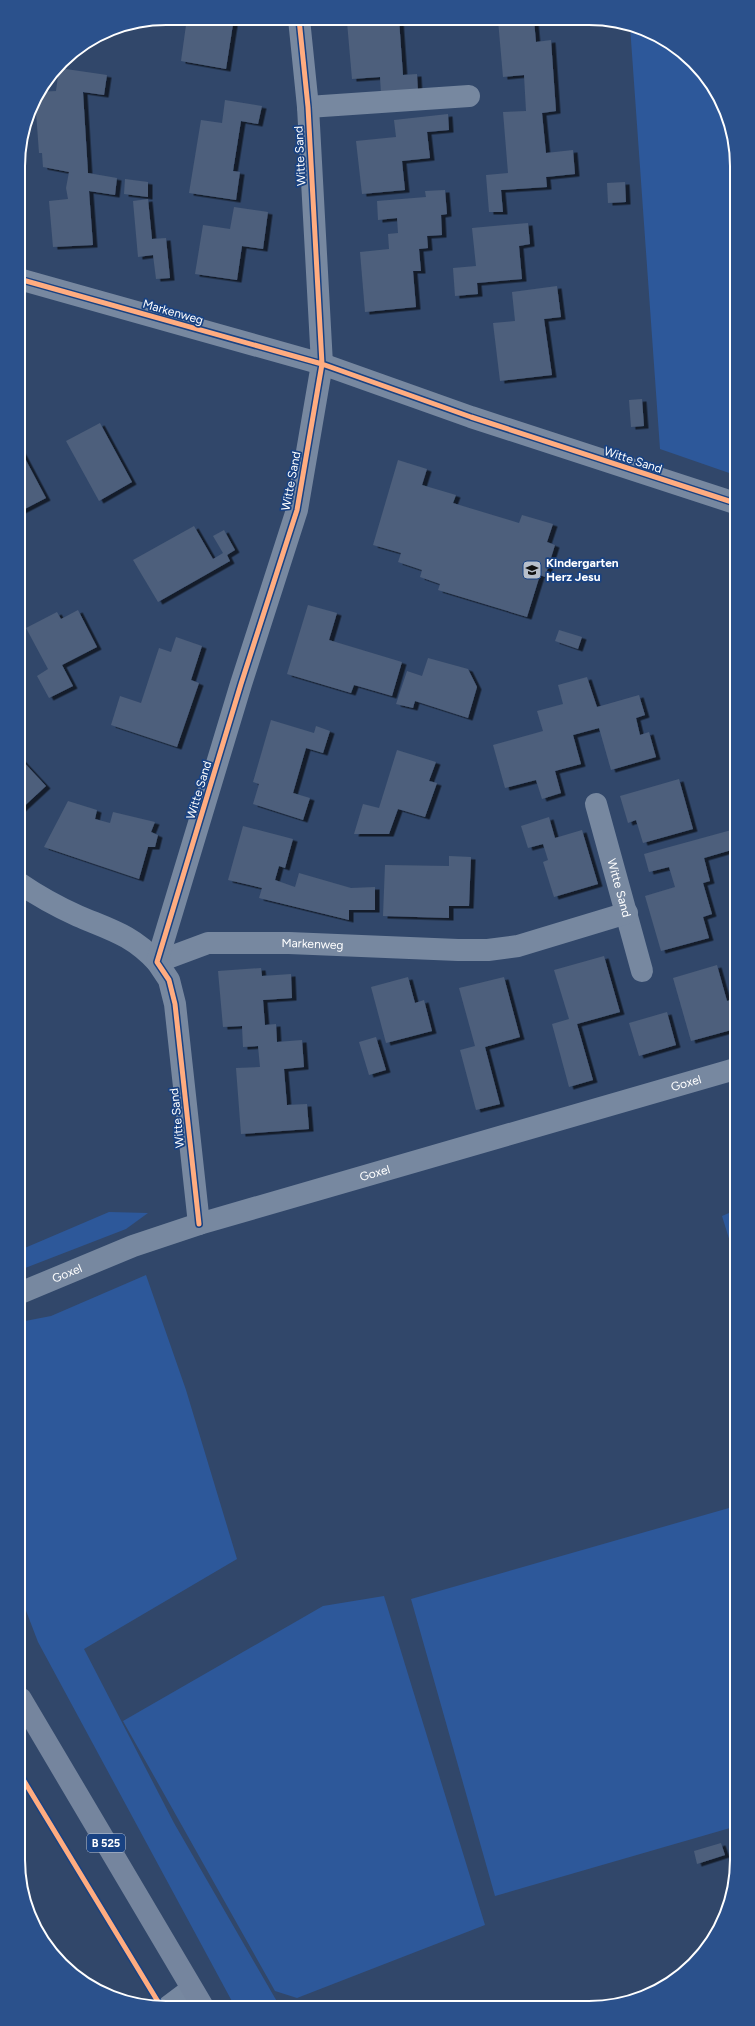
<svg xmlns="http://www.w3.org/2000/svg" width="755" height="2026" font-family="Figtree,sans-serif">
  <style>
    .green { fill: #2d589a }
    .building { fill: #4d5f7b; filter: url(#shadow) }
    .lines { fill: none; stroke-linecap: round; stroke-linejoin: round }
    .service { stroke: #7788a0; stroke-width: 18 }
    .minor { stroke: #7788a0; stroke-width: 22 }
    .primary { stroke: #75859e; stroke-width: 22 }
    .cycleway-casing { stroke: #194282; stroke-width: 8 }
    .cycleway { stroke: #ffac80; stroke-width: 5 }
    .labels { text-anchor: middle; stroke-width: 3.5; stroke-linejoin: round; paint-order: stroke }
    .shield { fill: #194282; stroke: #bac6da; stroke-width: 1 }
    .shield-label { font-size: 11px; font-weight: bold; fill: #fff }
    .street-label { font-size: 12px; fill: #fff; stroke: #194282 }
    .poi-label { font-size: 12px; font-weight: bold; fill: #fff; stroke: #194282; text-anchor: start }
    .rim { fill: none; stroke: #fff; stroke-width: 2 }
  </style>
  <defs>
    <filter id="shadow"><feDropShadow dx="4.5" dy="2.5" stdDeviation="0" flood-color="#0009"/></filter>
  </defs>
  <rect width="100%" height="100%" fill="#31476a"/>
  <path class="green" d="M630,26L663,38L694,62L722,100L734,137L735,475L660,449Z
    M736,1210V1261L722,1216Z
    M109,1212L148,1213L126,1229L20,1270V1250Z
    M146,1275L186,1390L237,1559L84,1649L174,1823L279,2005H234L38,1642L20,1595V1322L51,1316Z
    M736,1506L737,1826L495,1896L411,1599Z
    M384,1596L485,1925L297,1998L275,1991L123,1721L323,1606Z"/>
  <path class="building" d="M187,18H234L226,69L181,61Z
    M379,19H399L403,75L417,74L418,92L381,94L380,77L352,79L347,22Z
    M498,20H534L536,42L551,40L556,111L542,113L546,153L573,150L575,174L546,177L547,187L501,190L503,212H489L486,175L508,173L503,112L526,111L524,75L503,77Z
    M59,68L107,75L104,95L83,92L88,173L117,178L115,195L89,191L93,245L53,247L49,201L68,199L66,188L69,172L43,167L42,153H39L35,98L39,92L56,91Z
    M225,100L262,106L258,124L241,121L233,171L240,172L236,200L189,193L201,120L222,123Z
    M448,114L449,130L427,132L430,158L402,161L405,190L362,194L356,141L396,137L394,120Z
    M125,179L148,182V197L124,194Z
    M625,182L626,202L608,203L607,183Z
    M445,190L447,214L441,215L442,235L427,236L428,248L419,249L421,271H413L416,307L365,312L360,252L389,249L388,234L398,233L397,218L378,220L377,201L426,197L425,191Z
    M148,199L152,239L166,238L170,278L156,279L153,255L138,257L133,201Z
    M234,207L268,212L263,249L242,246L237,280L195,274L203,225L230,229Z
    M528,223L530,244L519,246L522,279L477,283L478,294L455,296L453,268L476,266L472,228Z
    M557,286L561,317L544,319L552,375L500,381L493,323L515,321L512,292Z
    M642,399L644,426L631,427L629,400Z
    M100,423L132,482L99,501L66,441Z
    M19,447L46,498L19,512Z
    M398,460L427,469L422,485L456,495L453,503L519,523L522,515L553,524L547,542L555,545L545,577L540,575L527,617L438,590L440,584L420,577L422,570L398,562L401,553L373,545Z
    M194,526L213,559L223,553L213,536L224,530L235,550L227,555L230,561L158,602L133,560Z
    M308,605L337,613L329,640L402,662L392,696L354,685L351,693L287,674Z
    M78,610L97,647L62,665L73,686L49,698L37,676L48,669L26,628L57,612L61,619Z
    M559,630L582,637L578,649L555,641Z
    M176,637L202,646L191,680L199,683L177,747L111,725L120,696L141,703L159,648L171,652Z
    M428,658L468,669L477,687L468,718L415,701L413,708L396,704L407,671L422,676Z
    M587,677L597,707L639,695L645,715L636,718L640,735L649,732L656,757L611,770L599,728L573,735L581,764L555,771L561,793L542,799L536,780L505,788L493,745L543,731L537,711L563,704L558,685Z
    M271,720L314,733L316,726L330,731L323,753L306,748L293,793L310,798L303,820L253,804L259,784L253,782Z
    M397,750L436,762L429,781L437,783L425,817L398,809L389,834H354L363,804L379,808Z
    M19,757L46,786L19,811Z
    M679,779L693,829L643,843L636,820L628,823L620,796Z
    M68,801L97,810L95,819L110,823L113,812L155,822L151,832L158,835L155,847H148L139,879L44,847Z
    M549,817L555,838L582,830L598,884L554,897L543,862L548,860L543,844L528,848L521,826Z
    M243,826L293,839L285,868L279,866L275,880L295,887L299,873L351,888L375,887V910H349V920L259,898L262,888L228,880Z
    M735,829V849L704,858L710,881L703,883L712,914L703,917L709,938L661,951L645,896L675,887L669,867L649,872L644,854Z
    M449,856L471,857L469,906H449V918L383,916L385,865L449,866Z
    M604,956L620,1012L577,1024L593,1080L569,1087L552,1024L569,1019L554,970Z
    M717,965L727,1001L735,999V1029L691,1041L673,978Z
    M261,968L262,976L291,974L292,998L263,1000L265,1025L276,1024L277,1042L302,1040L304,1067L284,1069L287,1105L307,1104L309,1129L241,1134L236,1068L260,1067L258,1046L243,1047L242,1026L223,1027L218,971Z
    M408,977L415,1003L424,1000L432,1031L386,1043L371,987Z
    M504,977L520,1037L485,1047L500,1104L476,1110L460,1050L475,1046L459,988Z
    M667,1012L676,1045L639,1056L629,1023Z
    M376,1037L386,1070L369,1075L359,1042Z
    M721,1843L725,1855L697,1864L694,1851Z"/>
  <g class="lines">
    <path class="service" d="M167,2005L191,1987"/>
    <g class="minor">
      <path d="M308,107L469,96"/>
      <path d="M19,279L322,364L471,417L735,503"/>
      <path id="s1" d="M596,804L642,971"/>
      <path id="s2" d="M19,883C38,896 58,907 78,916C111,930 132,935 157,962L208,943H289L458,950H488L518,946L627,913"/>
      <path d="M199,1224L175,1004L169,980L157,962L241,684L297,510L322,364L308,107L299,19"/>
      <path id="s3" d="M20,1293L133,1246L199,1224L735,1069"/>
    </g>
    <path class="primary" d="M21,1699L202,2005"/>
    <g class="cycleway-casing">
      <path id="cycleway" d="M19,279L322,364L471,417L735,503
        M199,1224L175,1004L169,980L157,962L241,684L297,510L322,364L308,107L299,19
        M21,1776L160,2005"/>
    </g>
    <use href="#cycleway" class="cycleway"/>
  </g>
  <defs>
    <g id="school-square" transform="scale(1)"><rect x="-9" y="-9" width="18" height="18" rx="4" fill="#b7bfcb" stroke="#194282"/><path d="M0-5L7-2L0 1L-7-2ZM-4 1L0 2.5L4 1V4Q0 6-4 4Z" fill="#111"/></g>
  </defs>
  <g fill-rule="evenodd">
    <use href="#school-square" x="532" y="570"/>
  </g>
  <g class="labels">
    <rect class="shield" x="87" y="1834" width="38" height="18" rx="3"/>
    <g class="shield-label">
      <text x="106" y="1847">B 525</text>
    </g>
    <g class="street-label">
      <text transform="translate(300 156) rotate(-93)" y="4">Witte Sand</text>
      <text transform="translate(173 312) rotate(16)" y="4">Markenweg</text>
      <text transform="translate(633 460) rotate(18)" y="4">Witte Sand</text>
      <text transform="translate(291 481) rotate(-79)" y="4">Witte Sand</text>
      <text transform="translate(199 790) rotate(-73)" y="4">Witte Sand</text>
      <text dy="4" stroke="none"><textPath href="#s1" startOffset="87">Witte Sand</textPath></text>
      <text dy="4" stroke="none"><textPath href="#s2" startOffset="319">Markenweg</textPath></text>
      <text dy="4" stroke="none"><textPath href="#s3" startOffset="699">Goxel</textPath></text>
      <text transform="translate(177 1118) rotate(-96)" y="4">Witte Sand</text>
      <text dy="4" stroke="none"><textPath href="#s3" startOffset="375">Goxel</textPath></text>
      <text dy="4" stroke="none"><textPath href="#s3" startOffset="51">Goxel</textPath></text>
    </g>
    <g class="poi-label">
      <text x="546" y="567">Kindergarten<tspan x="546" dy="14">Herz Jesu</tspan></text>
    </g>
  </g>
  <path d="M0 0H755V2026H0ZM166 25H589A141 141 0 0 1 730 166V1860A141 141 0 0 1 589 2001H166A141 141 0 0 1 25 1860V166A141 141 0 0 1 166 25Z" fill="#2b518c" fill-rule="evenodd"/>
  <path class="rim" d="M166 25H589A141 141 0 0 1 730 166V1860A141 141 0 0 1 589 2001H166A141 141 0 0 1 25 1860V166A141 141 0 0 1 166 25Z"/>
</svg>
